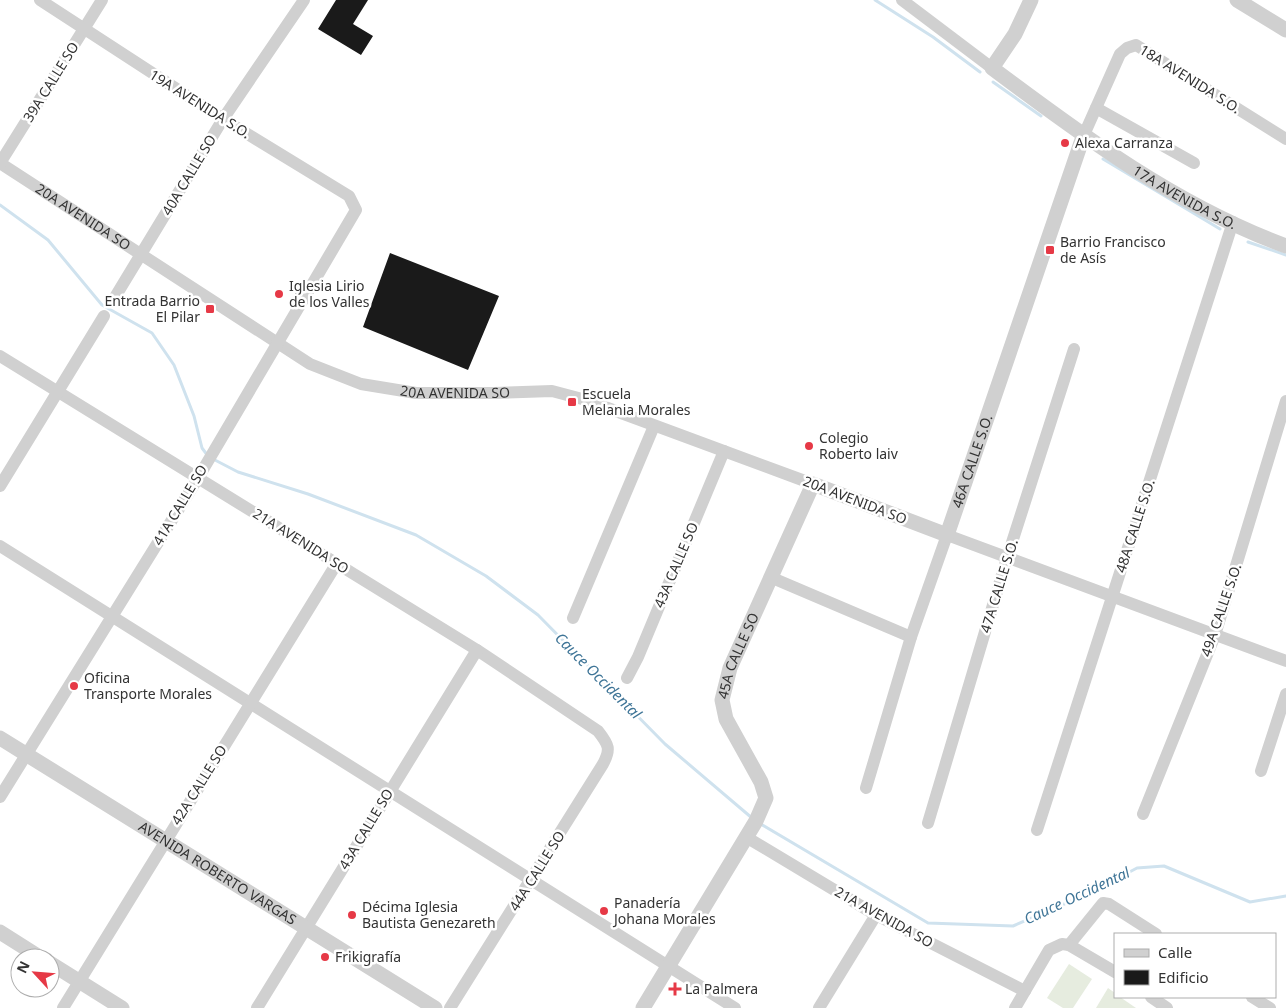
<svg xmlns="http://www.w3.org/2000/svg" width="1286" height="1008" font-family="'Noto Sans',sans-serif">
  <style>
    .green { fill: #e6ecdf }
    .lines { fill: none; stroke-linecap: round; stroke-linejoin: round }
    .stream { stroke: #cfe2ee; stroke-width: 3 }
    .building { fill: #1a1a1a }
    .minor { stroke: #d0d0d0; stroke-width: 12 }
    .tertiary { stroke: #d0d0d0; stroke-width: 15 }
    .poi-dot { fill: #e63946; stroke: #fff; stroke-width: 2 }
    .labels { text-anchor: middle; stroke-width: 5; stroke-linejoin: round; paint-order: stroke }
    .street-label { font-size: 14px; fill: #333; stroke: #fff }
    .poi-label { font-size: 14px; fill: #333; stroke: #fff; text-anchor: start }
    .water-label { font-size: 15px; font-style: italic; fill: #3f7597; stroke: #fff }
  </style>
  <rect width="100%" height="100%" fill="#fff"/>
  <path class="green" d="M1069,964L1092,979L1073,1008H1063L1047,998Z
    M1108,988L1115,993V997H1120L1136,1008H1096Z"/>
  <g class="lines">
    <path class="stream" d="M875,0L933,37L980,72
      M993,82L1041,116
      M1103,159L1220,229
      M0,205L48,240L102,305L152,333L174,365L194,416L202,448L208,456
      M1248,242L1286,255
      M213,459L238,472L308,494L416,535L486,576L538,615L665,744L752,818
      M759,823L928,923L1013,926L1090,893L1137,868L1164,866L1250,902L1286,896"/>
  </g>
  <path class="building" d="M336,0H368L353,24L373,36L361,55L318,29Z
    M390,253L499,296L468,370L363,327Z"/>
  <g class="lines">
    <g class="minor">
      <path d="M902,0L992,68"/>
      <path d="M1096,108L1194,163"/>
      <path d="M1083,137L1120,54L1127,48L1136,45L1286,139"/>
      <path id="s1" d="M0,163L310,364L361,384L416,393H494L552,391L586,400L813,484"/>
      <path d="M0,163L102,0"/>
      <path d="M112,302L223,119L304,0"/>
      <path d="M0,356L477,650L598,731C609,745 611,749 603,764L450,1008"/>
      <path d="M0,486L104,316"/>
      <path d="M0,546L735,1008"/>
      <path d="M770,577L911,637"/>
      <path d="M573,618L654,426"/>
      <path d="M627,678L638,657L724,451"/>
      <path d="M1261,771L1286,694"/>
      <path d="M866,788L911,637L947,535L1286,661"/>
      <path d="M0,797L198,478L356,210L349,196L223,119L40,0"/>
      <path d="M1143,814L1215,635L1286,401"/>
      <path d="M928,823L1007,558L1074,349"/>
      <path d="M1037,830L1233,222"/>
      <path d="M746,837L876,915L1025,991"/>
      <path d="M1069,945L1103,903L1109,904L1156,934"/>
      <path d="M1151,997L1167,1008"/>
      <path d="M1252,997L1270,1008"/>
      <path d="M63,1008L337,563"/>
      <path d="M257,1008L477,650"/>
      <path d="M819,1008L876,915"/>
      <path d="M1015,1008L1049,950L1062,944L1069,945L1115,972"/>
    </g>
    <g class="tertiary">
      <path id="s2" d="M1031,0L1015,34L992,68C1084,137 1177,206 1286,246"/>
      <path d="M1237,0L1286,30"/>
      <path id="s3" d="M0,738L435,1008"/>
      <path d="M0,932L41,958"/>
      <path d="M50,963L122,1008"/>
      <path id="s4" d="M643,1008L756,821L766,798L761,782L726,719L722,700L730,668L813,484L947,535L1083,137"/>
    </g>
  </g>
  <g class="poi-dot">
    <circle cx="1065" cy="143" r="5"/>
    <rect x="1045" y="245" width="10" height="10" rx="2.5"/>
    <circle cx="279" cy="294" r="5"/>
    <rect x="205" y="304" width="10" height="10" rx="2.5"/>
    <rect x="567" y="397" width="10" height="10" rx="2.5"/>
    <circle cx="809" cy="446" r="5"/>
    <circle cx="74" cy="686" r="5"/>
    <circle cx="604" cy="911" r="5"/>
    <circle cx="352" cy="915" r="5"/>
    <circle cx="325" cy="957" r="5"/>
    <path d="M672.5 981.5h5v5h5v5h-5v5h-5v-5h-5v-5h5z"/>
  </g>
  <g class="labels">
    <g class="street-label">
      <text transform="translate(1190 79) rotate(32)" y="5">18A AVENIDA S.O.</text>
      <text transform="translate(51 82) rotate(-58)" y="5">39A CALLE SO</text>
      <text transform="translate(200 104) rotate(32)" y="5">19A AVENIDA S.O.</text>
      <text transform="translate(189 175) rotate(-59)" y="5">40A CALLE SO</text>
      <text dy="5" stroke="none"><textPath href="#s2" startOffset="311">17A AVENIDA S.O.</textPath></text>
      <text dy="5" stroke="none"><textPath href="#s1" startOffset="99">20A AVENIDA SO</textPath></text>
      <text dy="5" stroke="none"><textPath href="#s1" startOffset="519">20A AVENIDA SO</textPath></text>
      <text dy="5" stroke="none"><textPath href="#s4" startOffset="808">46A CALLE S.O.</textPath></text>
      <text transform="translate(855 500) rotate(21)" y="5">20A AVENIDA SO</text>
      <text transform="translate(180 505) rotate(-59)" y="5">41A CALLE SO</text>
      <text transform="translate(1135 526) rotate(-72)" y="5">48A CALLE S.O.</text>
      <text transform="translate(301 541) rotate(32)" y="5">21A AVENIDA SO</text>
      <text transform="translate(676 565) rotate(-67)" y="5">43A CALLE SO</text>
      <text transform="translate(999 586) rotate(-73)" y="5">47A CALLE S.O.</text>
      <text transform="translate(1221 610) rotate(-71)" y="5">49A CALLE S.O.</text>
      <text dy="5" stroke="none"><textPath href="#s4" startOffset="399">45A CALLE SO</textPath></text>
      <text transform="translate(199 785) rotate(-58)" y="5">42A CALLE SO</text>
      <text transform="translate(366 829) rotate(-59)" y="5">43A CALLE SO</text>
      <text transform="translate(537 871) rotate(-58)" y="5">44A CALLE SO</text>
      <text dy="5" stroke="none"><textPath href="#s3" startOffset="256">AVENIDA ROBERTO VARGAS</textPath></text>
      <text transform="translate(884 917) rotate(29)" y="5">21A AVENIDA SO</text>
    </g>
    <g class="poi-label">
      <text x="1075" y="148">Alexa Carranza</text>
      <text x="1060" y="247">Barrio Francisco<tspan x="1060" dy="16">de Asís</tspan></text>
      <text x="289" y="291">Iglesia Lirio<tspan x="289" dy="16">de los Valles</tspan></text>
      <text x="200" y="306" text-anchor="end">Entrada Barrio<tspan x="200" dy="16">El Pilar</tspan></text>
      <text x="582" y="399">Escuela<tspan x="582" dy="16">Melania Morales</tspan></text>
      <text x="819" y="443">Colegio<tspan x="819" dy="16">Roberto laiv</tspan></text>
      <text x="84" y="683">Oficina<tspan x="84" dy="16">Transporte Morales</tspan></text>
      <text x="614" y="908">Panadería<tspan x="614" dy="16">Johana Morales</tspan></text>
      <text x="362" y="912">Décima Iglesia<tspan x="362" dy="16">Bautista Genezareth</tspan></text>
      <text x="335" y="962">Frikigrafía</text>
      <text x="685" y="994">La Palmera</text>
    </g>
    <g class="water-label">
      <text transform="translate(598 676) rotate(45)" y="5">Cauce Occidental</text>
      <text transform="translate(1077 896) rotate(-25)" y="5">Cauce Occidental</text>
    </g>
  </g>
  <rect x="1114" y="933" width="162" height="65" fill="#ffffff" stroke="#adadad"/>
  <rect x="1124" y="949" width="25" height="8" fill="#d0d0d0" stroke="#adadad"/>
  <text x="1158" y="958" font-size="15" fill="#333333">Calle</text>
  <rect x="1124" y="970" width="25" height="15" fill="#1a1a1a" stroke="#adadad"/>
  <text x="1158" y="983" font-size="15" fill="#333333">Edificio</text>
  <g transform="translate(35 973) rotate(296)"><circle r="24" fill="#ffffff" stroke="#adadad"/>
  <path d="M0-4L9 19L0 12L-9 19Z" fill="#e63946"/>
  <text y="-8" font-size="14" font-weight="bold" text-anchor="middle" fill="#333333">N</text>
  </g>
</svg>
